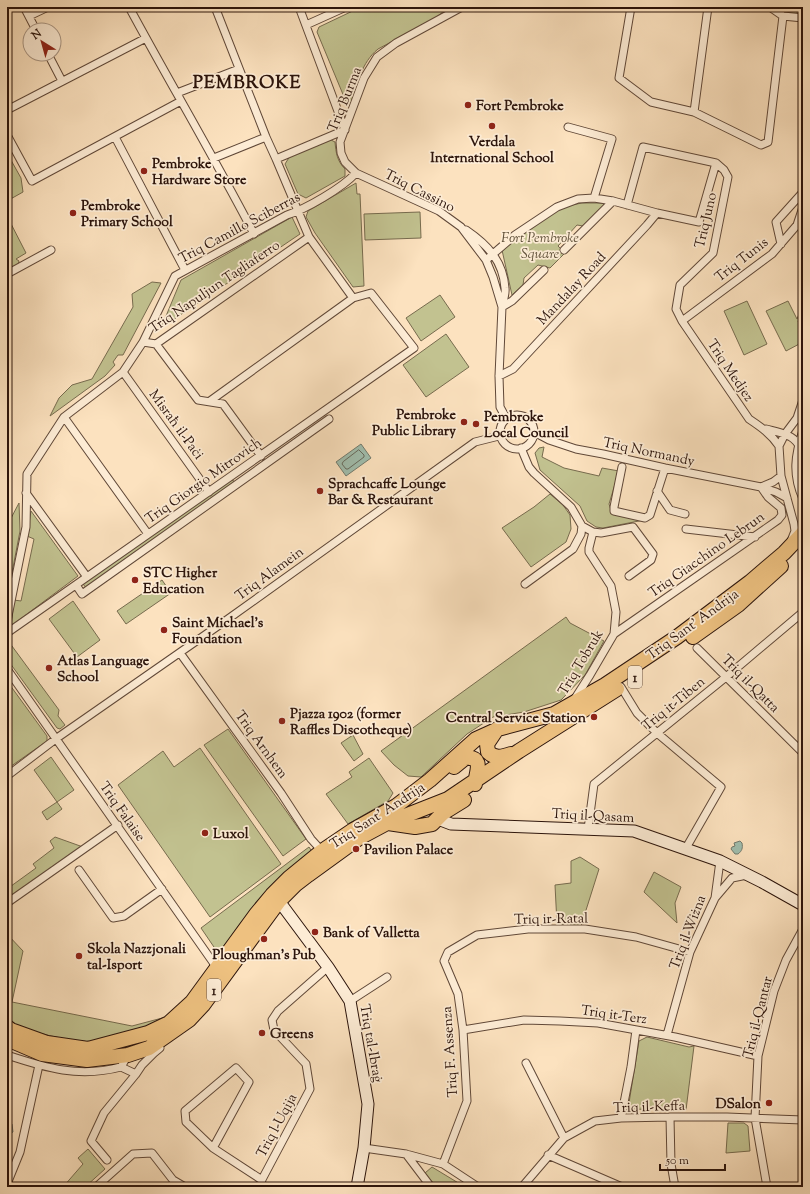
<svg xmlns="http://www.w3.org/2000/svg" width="810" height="1194" font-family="'Sorts Mill Goudy',serif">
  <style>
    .green { fill: #c2c290; stroke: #776b4e }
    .water { fill: #a0beae; stroke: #727a6d }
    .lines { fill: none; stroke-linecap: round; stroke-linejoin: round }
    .shore { stroke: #66695c; stroke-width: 1 }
    .street-casing { stroke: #604838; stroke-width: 9 }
    .secondary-casing { stroke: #2c140b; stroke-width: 13 }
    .highway-casing { stroke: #2c140b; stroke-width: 16 }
    .street { stroke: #fdecd5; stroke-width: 7 }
    .secondary { stroke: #fdecd5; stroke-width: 11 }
    .highway { stroke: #eec180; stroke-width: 14 }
    .poi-dot { fill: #8f2418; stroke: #fdecd5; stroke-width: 1.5 }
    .labels { text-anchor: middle; stroke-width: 3.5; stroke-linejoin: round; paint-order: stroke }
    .shield { fill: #fdecd5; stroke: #6b5548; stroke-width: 1 }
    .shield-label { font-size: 13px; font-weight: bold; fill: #2c140b }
    .street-label { font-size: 14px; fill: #2c140b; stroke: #fdecd5 }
    .poi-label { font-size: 14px; font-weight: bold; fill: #2c140b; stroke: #fdecd5; text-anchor: start }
    .park-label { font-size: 14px; font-style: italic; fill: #60513a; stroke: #fdecd5 }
    .district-label { font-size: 18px; font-weight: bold; letter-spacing: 1px; fill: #2c140b; stroke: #fdecd5 }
  </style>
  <rect width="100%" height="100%" fill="#fce2bf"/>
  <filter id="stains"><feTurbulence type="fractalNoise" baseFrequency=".005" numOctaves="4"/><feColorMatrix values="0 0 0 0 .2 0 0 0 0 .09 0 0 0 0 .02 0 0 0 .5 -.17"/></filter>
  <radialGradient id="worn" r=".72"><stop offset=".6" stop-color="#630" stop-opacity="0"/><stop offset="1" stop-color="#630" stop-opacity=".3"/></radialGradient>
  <path class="green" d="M361,7H449L434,19L378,49C361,63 358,83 352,102L347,104L317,32L319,27Z
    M778,7H799L796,15L785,11Z
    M329,139L335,142C336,153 337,161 345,169V176L306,198L298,194L285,164L290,156Z
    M7,153L21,178L23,192L7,201Z
    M356,183L357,194H360L364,286L353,287L315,233L306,217L308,211Z
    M582,203H603L604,206L583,226L577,225L558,246L565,253L550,268L538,265L524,278L523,285L512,295L502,250L561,207Z
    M420,212L421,238L365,240L364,214Z
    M7,216L26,253L16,259L19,261L18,265L7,271Z
    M292,217L300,234L161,328L181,280Z
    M152,282L161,283L123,355H118L113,362L115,365L105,376L50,416L59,398L72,385L92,379L133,307L132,294Z
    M440,295L455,317L421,341L406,318Z
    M747,301L767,344L744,355L724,311Z
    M788,301L797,319L803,304V323L798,321L803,331V342L786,351L766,311Z
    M446,334L469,367L426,397L403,365Z
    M544,447L542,457L564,468L599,476L602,468L619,471L609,504L611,510L644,520L603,528L596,527L587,521L580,506L540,470L535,453L539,448Z
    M229,479L234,481L233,485L87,589L83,584Z
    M550,494L563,505L570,515L571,529L566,542L531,567L502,528L534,507Z
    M19,503L20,531L7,599V523L9,522Z
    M31,511L78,576L11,626L14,600L21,601L34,539L27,536Z
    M162,580L171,593L126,624L117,611Z
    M73,601L100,640L77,657L49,619Z
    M566,617L570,623L604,641L585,675L561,700L524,712L493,717L467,734L421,777L408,776L394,765L381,751Z
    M9,642L59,710L58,716L65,725L60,729L57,728L7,659Z
    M7,681L47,736V741L7,769Z
    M228,729L306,839L283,856L204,745Z
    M353,735L363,754L354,761L341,743Z
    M200,748L281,864L210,917L118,785L163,751L174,767Z
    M51,757L74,790L57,802L62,809L47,820L42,812L57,802L34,770Z
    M369,758L393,793L388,801L348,824L326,794L352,777L349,772Z
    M55,837L83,847L7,901V889L36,868L33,864L54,848L50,841Z
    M309,847L313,853L261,899L239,925L218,957L215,954L216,950L201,928Z
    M580,857L599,869L581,926L557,924L555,885L571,883V861Z
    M654,872L681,887L675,903L677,923L644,892Z
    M7,934L23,951L12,1002L132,1026L166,1017C151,1025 130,1037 113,1041C89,1046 28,1034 7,1020Z
    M647,1037L689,1047L694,1046L686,1110L628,1109L639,1041Z
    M728,1123H744L748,1126L750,1151L726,1153Z
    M88,1149L105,1169L85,1187H63L83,1164L78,1158Z
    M432,1167L465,1187H436L425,1173Z"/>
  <path class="water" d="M361,444L371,458L346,476L336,462Z
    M740,841L742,843C743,848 742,851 738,854H735L731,849L732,847L735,846L734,843Z
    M7,1122L12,1124L13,1132L8,1135H7Z"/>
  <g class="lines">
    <path class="shore" d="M359,450L364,455V457L348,469H346L342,464L343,462Z"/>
    <g class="street-casing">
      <path id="street" d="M24,7L36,30
        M129,7C170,83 214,157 254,234
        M462,7L396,43L377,57L364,78L340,142L341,153L345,162L356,173L439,211L461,227L486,260L493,277L502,307L499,376L500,407L506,418
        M631,7L619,78L651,102L694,112L761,145L768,142L783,16
        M770,7L783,16L803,18
        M29,16L48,7
        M306,25L346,7
        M48,54L62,81
        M177,93L239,69
        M7,110L146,38
        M694,112L708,7
        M568,127L612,139L594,198
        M7,135L32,181L181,101
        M115,137L185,270
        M214,158L266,137
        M276,159L345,130L299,7
        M627,205L643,147L716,163L724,170L728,177L713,253L680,285L676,309L682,321L749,419C761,427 771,434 779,446
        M466,230C488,245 503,261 505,288C506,294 503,301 502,306
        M781,244L776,222L803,192
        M564,250L613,201
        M486,260L515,235L557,207L578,199L594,198L613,201L657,213L699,222L716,163
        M7,274L51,250
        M502,307L512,301L544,270
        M682,321L772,254L797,225L803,207
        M143,342L156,344L309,237
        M156,344L198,400L223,404L261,456
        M123,372L209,492
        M499,376L513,369L647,225L657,213
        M210,401L353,298
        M500 432a17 17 0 1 1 34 0a17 17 0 1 1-34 0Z
        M64,417L148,534
        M766,429C777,432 792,434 798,444
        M803,430C795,455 792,474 803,499
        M534,432L549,440L576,449L603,454L665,468L761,487L776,492L787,498
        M521,448L529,467L534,473L571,507L582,526L581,534L573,549L525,584
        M622,467L614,507V511L645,518L650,515L665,468
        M761,487L773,482L781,476
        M657,491L670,510L685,514
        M26,493L87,577
        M686,529L755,537
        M593,532L601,533L633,527L653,554L651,560L629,576
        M791,541L795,531L794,524L781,476L779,446L785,434L797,418L803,400
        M76,585L82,594L329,419
        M7,621L26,527L27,474L64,417L123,372L143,342L175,276L287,215C306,209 342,188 356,173
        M7,633L414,348L371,293L353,298L309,237L276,159L266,137L215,7
        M614,634L778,520L782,515L781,508L768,497L761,487
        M697,648L803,753
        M180,653L281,793L311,839L322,851
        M7,669L217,968
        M621,687L637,713L657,733L721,787L686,848
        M574,700L590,675L614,634L616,612L611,586L589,552V548L593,532L582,526
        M7,776L57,738L228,619L475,442L499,436
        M588,829L594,784L726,677L803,612
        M79,870L113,918L124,916L162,889
        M715,898L732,878L747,875
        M7,903L118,825
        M350,1001L387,977
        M463,1030L524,1020L560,1021L598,1023L675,1037L758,1056
        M667,1035L690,952L715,898L720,861
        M7,1055C46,1068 79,1078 121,1067L128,1055
        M526,1063L564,1138
        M121,1067L136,1074
        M670,1117L671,1164L675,1187
        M621,1118L631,1067L636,1030
        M213,1148L249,1082L236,1068L185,1111L186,1122L213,1148L262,1180
        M364,1148L406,1154L443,1164L478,1187
        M406,1154L431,1187
        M548,1155L622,1187
        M107,1160L91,1141L104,1113L136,1074L142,1065L154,1053L160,1048
        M443,1164L467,1101L463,1030L458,994L444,961L448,952L477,935L528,929H585L636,937L690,952
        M7,1184L20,1152L39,1065
        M96,1187L133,1154L152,1153L173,1180L185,1187
        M258,1187L310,1089L306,1064L274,1030L272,1020L278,1011L328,967
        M522,1187L564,1138L595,1121L621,1118L670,1117H727L803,1120
        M767,1187L755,1118L758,1056L774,991L786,960L803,929"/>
    </g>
    <g class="secondary-casing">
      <path id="secondary" d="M438,819L451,824L634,831L720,861L762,882L803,905
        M279,901L328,967L350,1001L368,1104L364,1148L357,1187"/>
    </g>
    <g class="highway-casing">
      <path id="highway" d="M693,637L738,605L781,566
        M497,729L487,744L488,752C495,759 502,757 511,754
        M454,767L465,758C485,756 476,773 475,784
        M388,823L415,827L432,824L443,813L464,800
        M7,1027L11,1030L47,1043L88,1049L148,1033L169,1023L192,1002L257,913L272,895L289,878L322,851L353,830L396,806L430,780L476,739L498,729L554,714L605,685L677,637L750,582L784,553L803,533
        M7,1039L42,1054L87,1060L128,1055L149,1048L189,1020L203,1005L279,901L295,885L308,875L359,838L387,823L448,799L519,751L617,689"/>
    </g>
    <use href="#street" class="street"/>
    <use href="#secondary" class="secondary"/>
    <use href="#highway" class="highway"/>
  </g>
  <g class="poi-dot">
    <circle cx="468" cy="105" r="4"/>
    <circle cx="492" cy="126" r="4"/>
    <circle cx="144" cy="171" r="4"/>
    <circle cx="73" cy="213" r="4"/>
    <circle cx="464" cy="422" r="4"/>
    <circle cx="476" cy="424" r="4"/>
    <circle cx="320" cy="491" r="4"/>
    <circle cx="135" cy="580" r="4"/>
    <circle cx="164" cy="630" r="4"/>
    <circle cx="49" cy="668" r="4"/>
    <circle cx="594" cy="717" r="4"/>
    <circle cx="282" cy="721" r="4"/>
    <circle cx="205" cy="833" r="4"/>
    <circle cx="356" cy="849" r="4"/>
    <circle cx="315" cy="932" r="4"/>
    <circle cx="264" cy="939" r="4"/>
    <circle cx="79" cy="956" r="4"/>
    <circle cx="262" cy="1033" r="4"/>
    <circle cx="769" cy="1103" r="4"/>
  </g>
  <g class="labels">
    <g class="shield">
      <rect x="628" y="666" width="14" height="22" rx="3"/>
      <rect x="207" y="979" width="14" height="22" rx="3"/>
    </g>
    <g class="shield-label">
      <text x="635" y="682">1</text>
      <text x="214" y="995">1</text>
    </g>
    <g class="street-label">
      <text transform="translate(344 99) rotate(-68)" y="5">Triq Burma</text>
      <text transform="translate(420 190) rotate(27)" y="5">Triq Cassino</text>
      <text transform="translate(705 220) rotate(-77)" y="5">Triq Juno</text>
      <text transform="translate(239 227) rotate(-28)" y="5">Triq Camillo Sciberras</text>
      <text transform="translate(741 259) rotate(-38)" y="5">Triq Tunis</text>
      <text transform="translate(214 286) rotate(-34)" y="5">Triq Napuljun Tagliaferro</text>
      <text transform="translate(571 288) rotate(-47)" y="5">Mandalay Road</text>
      <text transform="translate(731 370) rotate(56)" y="5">Triq Medjez</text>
      <text transform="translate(177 424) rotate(54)" y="5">Misraħ il-Paċi</text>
      <text transform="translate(649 451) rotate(12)" y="5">Triq Normandy</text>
      <text transform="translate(203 480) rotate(-35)" y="5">Triq Giorgio Mitrovich</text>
      <text transform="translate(706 554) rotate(-35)" y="5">Triq Giacchino Lebrun</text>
      <text transform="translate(269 573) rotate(-36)" y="5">Triq Alamein</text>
      <text transform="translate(692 624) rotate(-36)" y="5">Triq Sant' Andrija</text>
      <text transform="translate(580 662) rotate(-59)" y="5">Triq Tobruk</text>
      <text transform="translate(751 683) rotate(45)" y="5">Triq il-Qatta</text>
      <text transform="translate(673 703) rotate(-39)" y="5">Triq it-Tiben</text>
      <text transform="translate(262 744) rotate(54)" y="5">Triq Arnhem</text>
      <text transform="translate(123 811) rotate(55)" y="5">Triq Falaise</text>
      <text transform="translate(377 815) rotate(-33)" y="5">Triq Sant' Andrija</text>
      <text transform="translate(593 815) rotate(3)" y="5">Triq il-Qasam</text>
      <text transform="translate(551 918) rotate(-1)" y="5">Triq ir-Ratal</text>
      <text transform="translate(687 932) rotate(-69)" y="5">Triq il-Wiżna</text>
      <text transform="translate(614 1014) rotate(8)" y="5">Triq it-Terz</text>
      <text transform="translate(757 1017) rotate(-76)" y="5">Triq il-Qantar</text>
      <text transform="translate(372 1043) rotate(80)" y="5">Triq tal-Ibraġ</text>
      <text transform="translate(449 1052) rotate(-94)" y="5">Triq F. Assenza</text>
      <text transform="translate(649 1106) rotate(-2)" y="5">Triq il-Keffa</text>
      <text transform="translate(276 1125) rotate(-62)" y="5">Triq l-Uqija</text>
    </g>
    <g class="poi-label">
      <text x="476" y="110">Fort Pembroke</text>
      <text x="492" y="146" text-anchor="middle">Verdala<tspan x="492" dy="16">International School</tspan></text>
      <text x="152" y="168">Pembroke<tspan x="152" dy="16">Hardware Store</tspan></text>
      <text x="81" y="210">Pembroke<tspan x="81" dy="16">Primary School</tspan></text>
      <text x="456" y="419" text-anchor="end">Pembroke<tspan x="456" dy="16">Public Library</tspan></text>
      <text x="484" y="421">Pembroke<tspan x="484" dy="16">Local Council</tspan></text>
      <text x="328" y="488">Sprachcaffe Lounge<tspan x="328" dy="16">Bar &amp; Restaurant</tspan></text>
      <text x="143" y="577">STC Higher<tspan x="143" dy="16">Education</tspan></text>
      <text x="172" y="627">Saint Michael's<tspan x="172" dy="16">Foundation</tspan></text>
      <text x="57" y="665">Atlas Language<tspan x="57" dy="16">School</tspan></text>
      <text x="290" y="718">Pjazza 1902 (former<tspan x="290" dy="16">Raffles Discotheque)</tspan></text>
      <text x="586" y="722" text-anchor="end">Central Service Station</text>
      <text x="213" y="838">Luxol</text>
      <text x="364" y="854">Pavilion Palace</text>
      <text x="323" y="937">Bank of Valletta</text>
      <text x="87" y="953">Skola Nazzjonali<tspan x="87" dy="16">tal-Isport</tspan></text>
      <text x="264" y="959" text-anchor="middle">Ploughman's Pub</text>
      <text x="270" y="1038">Greens</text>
      <text x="761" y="1108" text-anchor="end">DSalon</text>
    </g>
    <g class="park-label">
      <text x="540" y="242">Fort Pembroke<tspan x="540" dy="16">Square</tspan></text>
    </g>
    <g class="district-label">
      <text x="247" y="88">PEMBROKE</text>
    </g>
  </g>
  <rect width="810" height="1194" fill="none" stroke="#fce2bf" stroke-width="24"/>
  <rect x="8" y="8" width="794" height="1178" fill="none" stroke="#2c140b" stroke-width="2"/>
  <rect x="12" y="12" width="786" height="1170" fill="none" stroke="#2c140b"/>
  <g transform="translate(42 42) rotate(323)"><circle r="19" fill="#fdecd5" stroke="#a99684"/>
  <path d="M0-3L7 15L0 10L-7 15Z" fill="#8f2418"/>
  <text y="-6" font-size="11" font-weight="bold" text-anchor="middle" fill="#2c140b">N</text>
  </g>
  <path d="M660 1164v6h65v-6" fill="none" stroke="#2c140b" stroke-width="2"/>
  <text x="666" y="1164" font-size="12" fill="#2c140b" stroke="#fdecd5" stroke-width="3" paint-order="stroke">50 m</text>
  <rect width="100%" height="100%" filter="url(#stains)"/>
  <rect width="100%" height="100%" fill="url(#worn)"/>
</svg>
